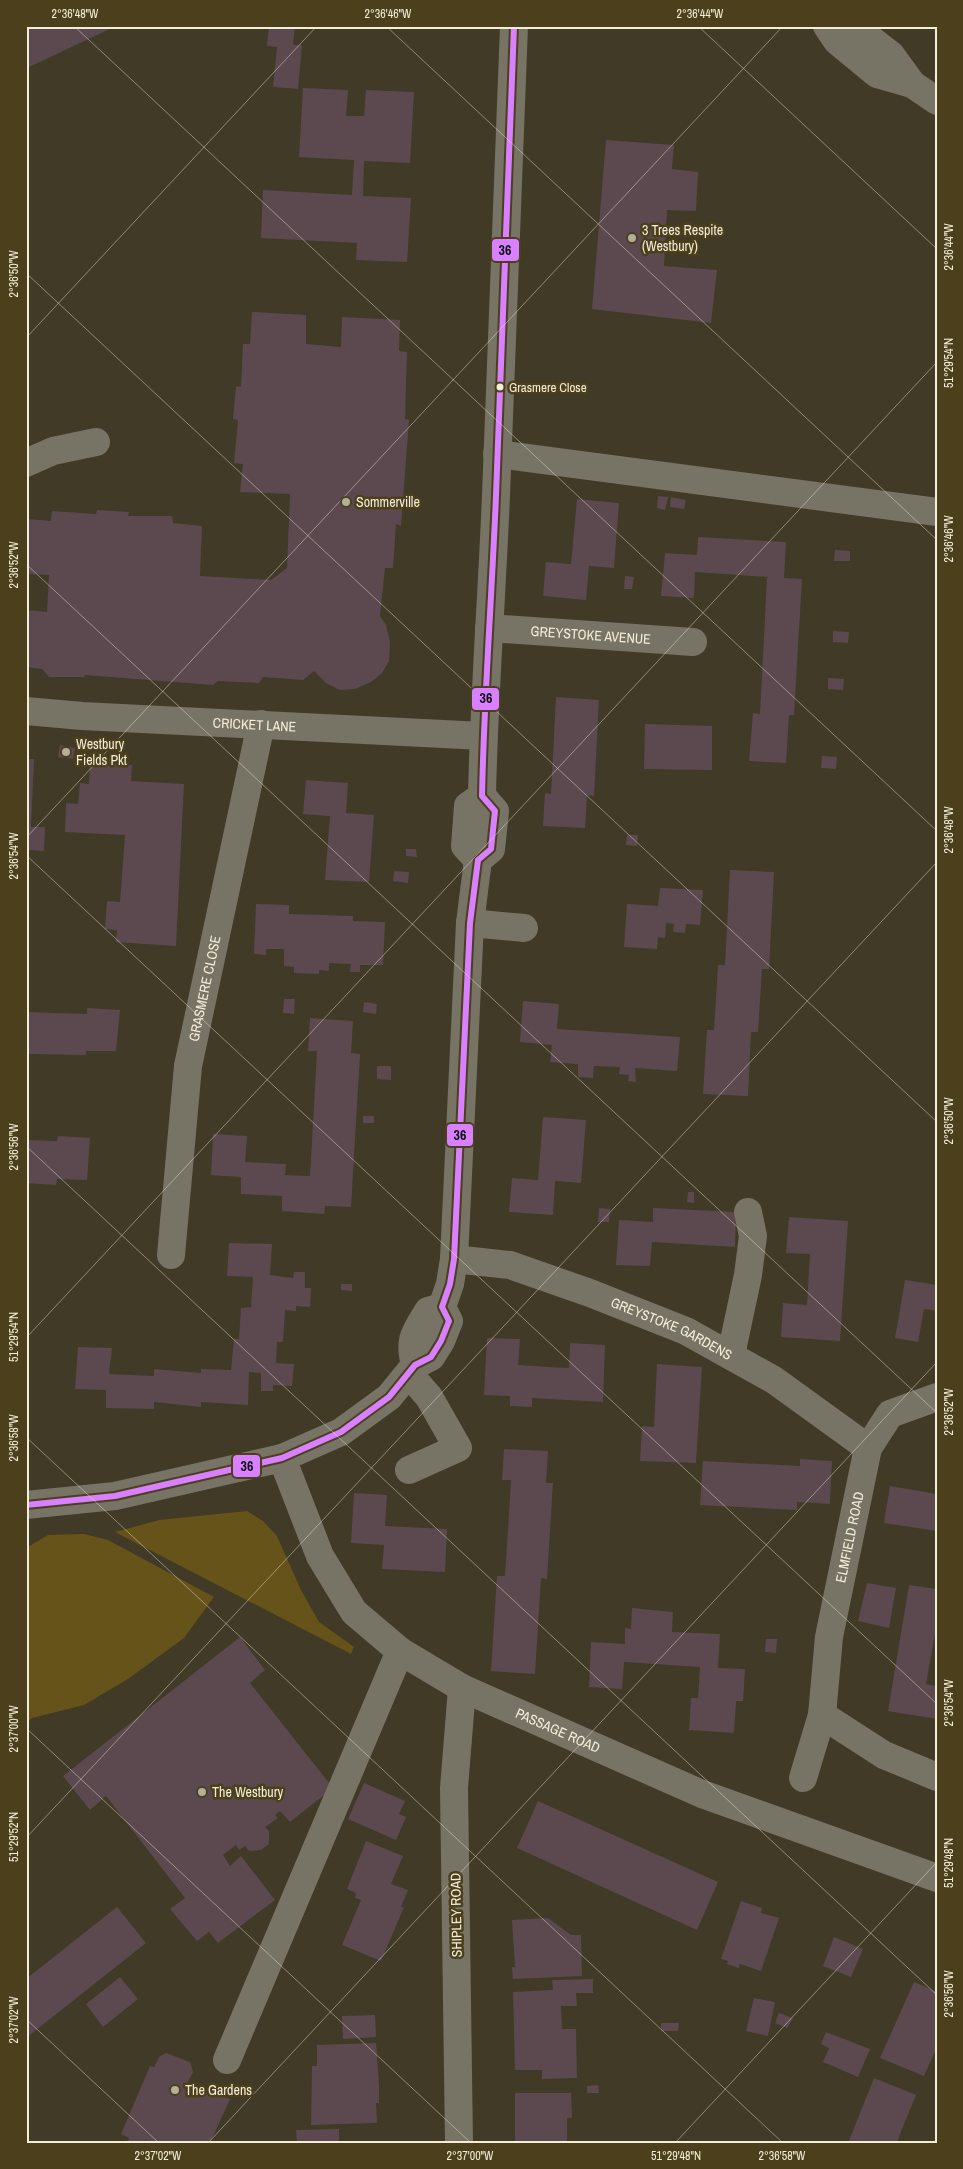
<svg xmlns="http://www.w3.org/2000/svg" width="963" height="2169" font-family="'Archivo Narrow',sans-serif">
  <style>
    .green { fill: #65531a }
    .building { fill: #5c494f }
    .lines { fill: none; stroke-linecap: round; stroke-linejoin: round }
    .minor { stroke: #777365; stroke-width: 28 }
    .bus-1-casing { stroke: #4b3f1c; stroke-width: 10 }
    .bus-1 { stroke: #d880ff; stroke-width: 6 }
    .ticks { fill: none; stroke: #f4edd9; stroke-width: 1; stroke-opacity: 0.45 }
    .poi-dot { fill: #b5ae9a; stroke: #4b3f1c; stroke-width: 2 }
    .bus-dot { fill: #f4edd9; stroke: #4b3f1c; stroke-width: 2 }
    .labels { text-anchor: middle; stroke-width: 5; stroke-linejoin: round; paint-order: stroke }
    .bus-label { font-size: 13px; fill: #f4edd9; stroke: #4b3f1c; text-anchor: start }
    .poi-label { font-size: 14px; fill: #f4edd9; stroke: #4b3f1c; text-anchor: start }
    .street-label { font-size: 14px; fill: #f4edd9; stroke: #4b3f1c }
    .line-badge { stroke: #4b3f1c; stroke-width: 2 }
    .pale-badge-label { font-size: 14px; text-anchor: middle; font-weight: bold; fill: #111 }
    .neatline { fill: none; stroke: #f4edd9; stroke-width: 2 }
    .ticks-label { font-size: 12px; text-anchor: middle; fill: #f4edd9 }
  </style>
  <rect width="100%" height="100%" fill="#403a26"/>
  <path class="green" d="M247,1511L263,1521L277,1536L301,1590L319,1622L354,1647L351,1654L115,1532L159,1520Z
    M84,1534L108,1540L214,1597L184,1638L128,1679L84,1705L32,1718L26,1723V1548L48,1535Z"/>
  <path class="building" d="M26,26H116L27,68Z
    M269,26H295L293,45H302L298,89L273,87L277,47L267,46Z
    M303,88L348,90L346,116H364L366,90L414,92L410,163L364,161L363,196L411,198L407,262L356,260L357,243L261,238L263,190L352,195L354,160L299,157Z
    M606,140L674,145L672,169L698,172L696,211L667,210L664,266L717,270L711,323L592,309Z
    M252,312L306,315V344L341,347L342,317L400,320L399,351L407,352L405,419L409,420L401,526L396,524L393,568H385L380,616L386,625L390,642L389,661L382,673L371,682L355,689L340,690L326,683L314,671L303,680L263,677L259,683L218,681L213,685L85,675L84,677H49L42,669L26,667V610L47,612L49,575L26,574V519L51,521L52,511L96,514L97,510L129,512L128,516H172L173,523L202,526L200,576L271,580L287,568L290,494L240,492L243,464L234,463L238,420L233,419L236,386L241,387L243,344H250Z
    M658,496L668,497L665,510L657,508Z
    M671,497L686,500L684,509L670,507Z
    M577,499L619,503L614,568L589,566L586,600L543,596L546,562L571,564Z
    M698,537L786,542L784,578L802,579L794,715H789L786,763L749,761L753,713L760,714L767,578L769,577L695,572L694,598L661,596L665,553L697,555Z
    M835,550L850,551V561H834Z
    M625,576L634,577L632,589H624Z
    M833,631L849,632L848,643L833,642Z
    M828,678L844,679L843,690L828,689Z
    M556,697L599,700L594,796L587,795L585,828L543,826L545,793L551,794Z
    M645,724L712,726V770L644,769Z
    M60,745L75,748L73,759L58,757Z
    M822,756L837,757L836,769L821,768Z
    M26,759H34L31,827H45L44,851L28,850V864Z
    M90,763L132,765L131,781L184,784L176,946L116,942L117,930L105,929L107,901L120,902L125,835L65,832L66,803L78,804L80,783L89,784Z
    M306,780L348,783L346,813L374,815L369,882L325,880L330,816L303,814Z
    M627,835H638L637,846L626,845Z
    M406,849H416L417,857L406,856Z
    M730,870L774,872L769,969H762L758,1032H751L748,1096L703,1094L707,1030H714L718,965H725Z
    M394,871L409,872L408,883L393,881Z
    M660,888L703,890L700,925L686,924L685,933L673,932L674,924L666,923L665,938L658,937L657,949L624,947L627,904L658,906Z
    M256,904L289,905V914L353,916V921L385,922L383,965H360V972H350L351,964L329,963V971L319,970V974L294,973V967L284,966V949H266V955L254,954Z
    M284,999H295L294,1014L283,1013Z
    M523,1001L559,1004L557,1029L680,1037L677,1071L635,1068L636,1082L628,1081L629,1075L619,1074L620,1067L594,1066L593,1078L578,1077V1064L550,1062L552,1045L520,1042Z
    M364,1002L377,1004L376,1014L363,1012Z
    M87,1008L120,1010L116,1051H86V1055L26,1054V1012L87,1014Z
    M310,1018L353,1021L351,1053L360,1054L351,1207L325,1206L324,1214L282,1211V1196L241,1194V1177L211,1175L213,1134L247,1136L245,1162L286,1164L285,1175L310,1176L317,1051H308Z
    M377,1066H391V1080L377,1079Z
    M363,1116H374V1123H363Z
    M543,1117L586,1120L581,1183L555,1181L553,1215L509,1212L512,1178L538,1180Z
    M58,1136L90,1138L87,1180L57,1179L56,1185L26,1183V1140L57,1141Z
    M688,1192H694V1203L687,1202Z
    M599,1208L610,1209L609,1222H598Z
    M653,1208L736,1212L735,1247L652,1242L650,1266L616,1265L619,1220L653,1222Z
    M789,1217L848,1221L840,1341L781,1337L783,1303L807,1305L810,1254L786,1253Z
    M229,1243L272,1244L270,1275L293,1278L294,1272H305V1288H311L310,1307L296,1306V1311L285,1310L283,1342H277L276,1363L294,1364L292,1386L273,1385V1391H261V1373L249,1372L248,1405L201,1402V1407L154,1402V1409L106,1408V1390L75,1389L78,1347L112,1348L109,1374L154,1376V1369L201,1373V1369L231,1370L234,1339H239L241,1308L251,1307L253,1277L227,1276Z
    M905,1280L937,1285V1311L924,1309L918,1342L895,1338Z
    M341,1284H352V1291L341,1290Z
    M487,1338L520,1339L518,1365L548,1367L569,1368L570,1343L605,1345L603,1402L532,1398V1407L510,1406V1396L484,1395Z
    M657,1364L702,1367L696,1463L640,1461L642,1426L654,1427Z
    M504,1449L548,1451L546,1483H553L547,1579L541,1578L535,1674L491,1671L497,1576H505L509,1513L511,1480H502Z
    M800,1459L832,1461L830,1504L797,1502V1510L700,1505L703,1461L800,1466Z
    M890,1486L937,1494V1531L884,1523Z
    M354,1493L387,1495L385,1526L447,1529L445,1572L382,1569L384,1545L351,1543Z
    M867,1583L896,1588L889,1628L858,1621Z
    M909,1585L937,1589V1623L926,1684L937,1686V1719L888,1711Z
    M632,1608L673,1612L672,1632L720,1634L718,1668L745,1669L743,1701H736L734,1733L689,1730L691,1698H698L700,1667L624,1662L622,1689L589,1687L591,1642L625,1644V1628L631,1629Z
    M240,1637L265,1670L250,1683L333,1788L290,1822L280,1811L275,1815L278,1818L265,1827L269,1831V1844L261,1850L249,1851L245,1846L239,1850L236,1845L223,1855L230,1866L241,1856L275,1900L218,1943L209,1932L197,1941L170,1909L185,1898L106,1796L90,1810L63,1776Z
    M766,1639H777L776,1653L765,1652Z
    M364,1783L405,1801L399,1814L406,1817L396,1840L348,1819Z
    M538,1801L718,1882L697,1930L517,1848Z
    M366,1841L403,1856L391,1884L408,1890L401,1907H404L381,1961L342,1945L361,1900L355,1898L356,1893L347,1889Z
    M741,1901L762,1908L761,1913L779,1918L761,1971L740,1964L739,1968L727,1964L728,1961L721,1959Z
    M117,1907L146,1943L26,2038V1979Z
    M548,1918L571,1935H581L582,1976L513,1979L512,1967H515L512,1920Z
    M834,1937L863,1949L851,1977L823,1966Z
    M120,1977L138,1999L103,2027L86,2004Z
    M593,1979V1993H576L577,2006H561L562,2029H576L577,2078L542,2079V2070H515L513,1992L553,1990L552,1980Z
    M914,1982L937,1992V2047L924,2076L880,2058Z
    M754,1998L775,2002L768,2036L746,2031Z
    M779,2013L793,2018L787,2028L775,2023Z
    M375,2015L376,2037L343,2039L342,2016Z
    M661,2023H679L678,2031H661Z
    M826,2032L870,2049L858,2077L823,2062L829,2048L821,2044Z
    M376,2043L379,2085V2103H376L377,2123L311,2125L312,2066H317V2045Z
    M166,2053L190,2062L193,2072L188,2082L230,2099L210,2143H127L129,2138L121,2134L150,2066L154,2067L159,2057Z
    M874,2078L916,2095L900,2134L897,2143H848Z
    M598,2085L599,2093H587V2086Z
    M515,2093H571L572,2118H567V2143H515Z
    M339,2129V2143H297L296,2130Z"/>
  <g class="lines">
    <g class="minor">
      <path d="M827,26L837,41L877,74L912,84L937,101"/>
      <path d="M854,26L891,55L912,84"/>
      <path d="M497,454L937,512"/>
      <path d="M26,463L53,451L96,442"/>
      <path id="s1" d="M489,628L693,642"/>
      <path id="s2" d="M26,711L82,716L483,736"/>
      <path d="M478,860L465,846L468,806L482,796"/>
      <path d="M470,923L524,928"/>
      <path id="s3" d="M171,1255L188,1066L261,724"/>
      <path id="s4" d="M454,1259L510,1265L590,1293L686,1331L774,1380L868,1448"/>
      <path d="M731,1355L748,1275L753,1236L748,1212"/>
      <path d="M415,1365C408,1339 415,1333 428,1311L442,1307"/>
      <path d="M409,1374L429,1397L458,1448L409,1470"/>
      <path id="s5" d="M282,1458L320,1556L354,1612L400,1651L462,1688L702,1794L937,1878"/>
      <path d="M26,1505L115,1496L282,1458L341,1432L389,1397L415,1365L431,1357L441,1341L449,1321L442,1307L450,1284L454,1259L470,923L478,860L491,849L495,811L482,796C484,696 492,595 496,495C503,339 507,182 514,26"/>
      <path d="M822,1715L884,1755L937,1777"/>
      <path id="s6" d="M803,1778L822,1715L829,1637L868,1448L890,1414L937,1397"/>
      <path d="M227,2060L400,1651"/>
      <path d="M459,2143L454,1788L462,1688"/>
    </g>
    <g class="bus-1-casing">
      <path id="bus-1" d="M26,1505L115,1496L282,1458L341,1432L389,1397L415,1365L431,1357L441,1341L449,1321L442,1307L450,1284L454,1259L470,923L478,860L491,849L495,811L482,796C484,696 492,595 496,495C503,339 507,182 514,26"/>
    </g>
    <use href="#bus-1" class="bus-1"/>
  </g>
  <path class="ticks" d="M74,26L937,831M386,26L937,540M698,26L937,249M26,273L937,1122M26,338L317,26M26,564L937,1413M26,838L783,26M26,855L937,1704M26,1146L937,1995M26,1338L937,362M26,1437L783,2143M26,1728L471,2143M26,1838L937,862M26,2019L159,2143M208,2143L937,1362M675,2143L937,1862"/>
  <g class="poi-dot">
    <circle cx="632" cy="238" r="5"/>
    <circle cx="346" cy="502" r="5"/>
    <circle cx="66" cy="752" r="5"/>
    <circle cx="202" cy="1792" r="5"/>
    <circle cx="175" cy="2090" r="5"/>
  </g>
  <circle class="bus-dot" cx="500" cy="387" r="4.5"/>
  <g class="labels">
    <g class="bus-label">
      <text x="509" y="392">Grasmere Close</text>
    </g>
    <g class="poi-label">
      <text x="642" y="235">3 Trees Respite<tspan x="642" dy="16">(Westbury)</tspan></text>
      <text x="356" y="507">Sommerville</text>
      <text x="76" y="749">Westbury<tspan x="76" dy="16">Fields Pkt</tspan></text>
      <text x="212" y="1797">The Westbury</text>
      <text x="185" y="2095">The Gardens</text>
    </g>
    <g class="street-label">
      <text dy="5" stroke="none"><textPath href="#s1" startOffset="102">GREYSTOKE AVENUE</textPath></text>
      <text dy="5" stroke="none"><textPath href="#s2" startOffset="229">CRICKET LANE</textPath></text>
      <text dy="5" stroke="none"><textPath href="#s3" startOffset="269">GRASMERE CLOSE</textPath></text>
      <text dy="5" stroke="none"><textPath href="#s4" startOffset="230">GREYSTOKE GARDENS</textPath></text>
      <text dy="5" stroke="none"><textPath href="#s6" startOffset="246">ELMFIELD ROAD</textPath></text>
      <text dy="5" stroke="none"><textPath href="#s5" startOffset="408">PASSAGE ROAD</textPath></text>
      <text transform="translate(456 1915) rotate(-91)" y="5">SHIPLEY ROAD</text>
    </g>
  </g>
  <g class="line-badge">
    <rect x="491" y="238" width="29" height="24" rx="5" fill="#d880ff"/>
    <rect x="471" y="687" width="29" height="24" rx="5" fill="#d880ff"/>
    <rect x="446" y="1123" width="28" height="24" rx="5" fill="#d880ff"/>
    <rect x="232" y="1454" width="29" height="24" rx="5" fill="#d880ff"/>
  </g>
  <g class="pale-badge-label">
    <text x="505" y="255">36</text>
    <text x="486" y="703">36</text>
    <text x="460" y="1140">36</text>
    <text x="247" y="1471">36</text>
  </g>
  <rect width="963" height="2169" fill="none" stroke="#4b3f1c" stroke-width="55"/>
  <rect x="28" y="28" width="908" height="2114" class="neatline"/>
  <g class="ticks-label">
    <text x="75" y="18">2°36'48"W</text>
    <text x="388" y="18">2°36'46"W</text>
    <text x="700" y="18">2°36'44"W</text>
    <text transform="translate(949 247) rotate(-90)" y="4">2°36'44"W</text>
    <text transform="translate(14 274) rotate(-90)" y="4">2°36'50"W</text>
    <text transform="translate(949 363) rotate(-90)" y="4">51°29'54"N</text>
    <text transform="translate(949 539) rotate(-90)" y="4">2°36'46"W</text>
    <text transform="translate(14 565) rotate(-90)" y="4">2°36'52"W</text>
    <text transform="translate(949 830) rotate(-90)" y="4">2°36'48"W</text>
    <text transform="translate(14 856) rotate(-90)" y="4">2°36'54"W</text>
    <text transform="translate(949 1121) rotate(-90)" y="4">2°36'50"W</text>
    <text transform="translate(14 1147) rotate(-90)" y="4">2°36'56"W</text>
    <text transform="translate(14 1337) rotate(-90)" y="4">51°29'54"N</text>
    <text transform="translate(949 1412) rotate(-90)" y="4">2°36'52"W</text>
    <text transform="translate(14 1438) rotate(-90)" y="4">2°36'58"W</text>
    <text transform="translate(949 1703) rotate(-90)" y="4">2°36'54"W</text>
    <text transform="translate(14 1729) rotate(-90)" y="4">2°37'00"W</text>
    <text transform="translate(14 1837) rotate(-90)" y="4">51°29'52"N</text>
    <text transform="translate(949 1863) rotate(-90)" y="4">51°29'48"N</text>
    <text transform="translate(949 1994) rotate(-90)" y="4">2°36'56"W</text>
    <text transform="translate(14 2020) rotate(-90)" y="4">2°37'02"W</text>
    <text x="158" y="2160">2°37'02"W</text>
    <text x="470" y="2160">2°37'00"W</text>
    <text x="676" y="2160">51°29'48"N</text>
    <text x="782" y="2160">2°36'58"W</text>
  </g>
</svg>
